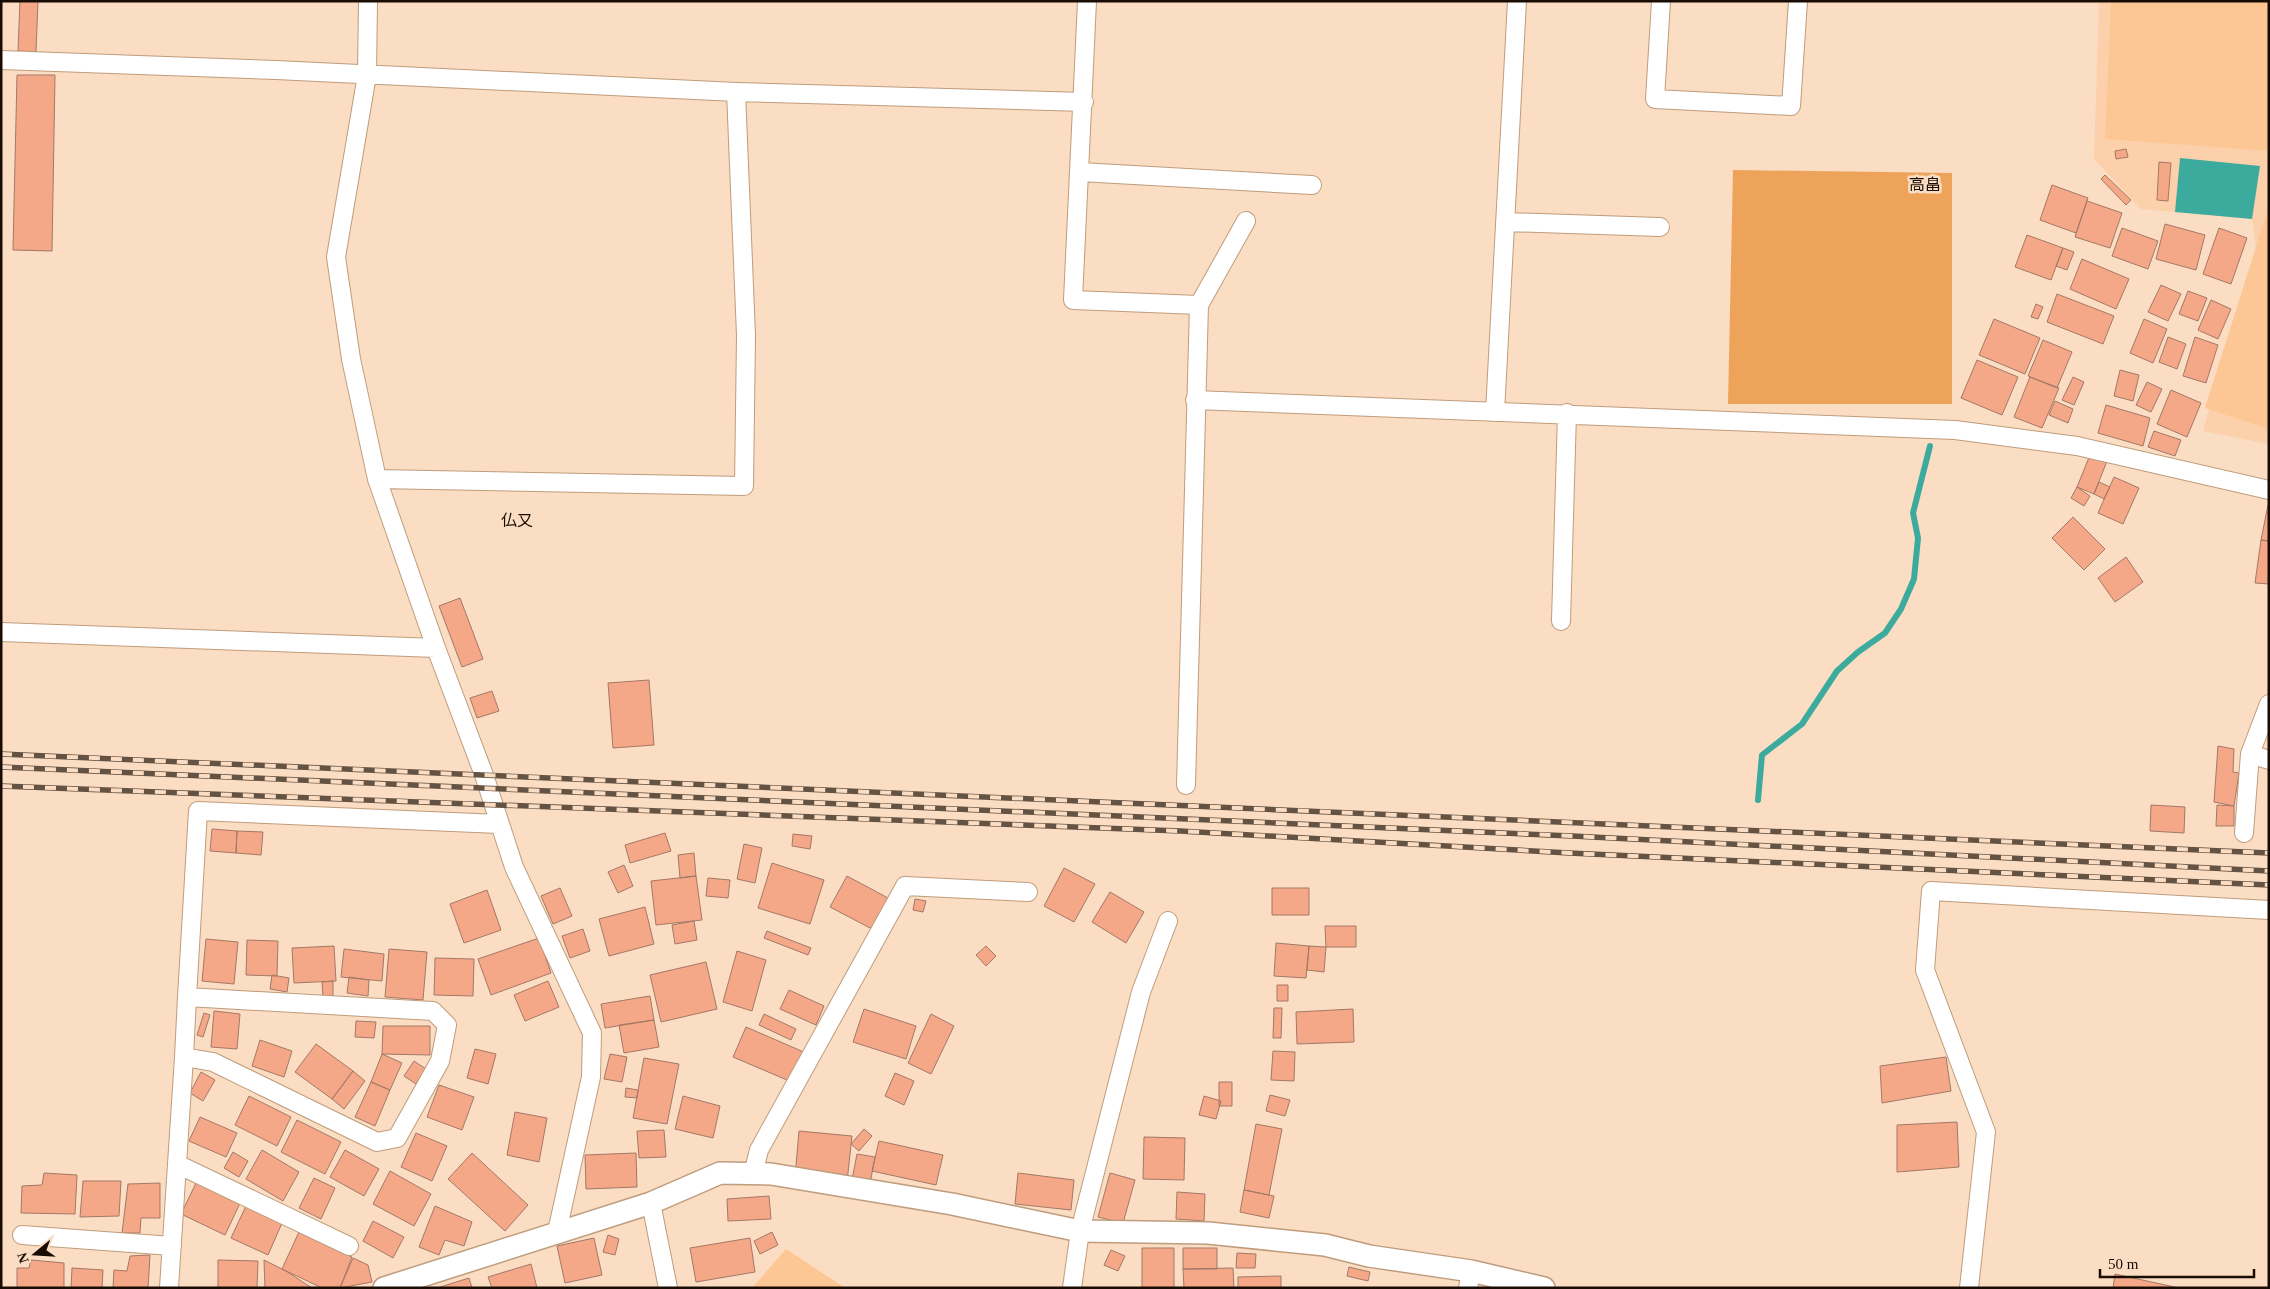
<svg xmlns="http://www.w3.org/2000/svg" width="2270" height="1289" font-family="'Times New Roman','Noto Sans JP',serif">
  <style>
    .built { fill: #fcd0aa }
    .green { fill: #fcc695 }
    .forest { fill: #eda359 }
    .water { fill: #3cab9d }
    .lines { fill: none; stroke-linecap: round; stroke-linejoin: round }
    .stream { stroke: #3cab9d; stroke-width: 6 }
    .building { fill: #f5a888; stroke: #a37866 }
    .minor-casing { stroke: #bf9c7c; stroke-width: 20 }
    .tertiary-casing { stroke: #bf9c7c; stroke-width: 24 }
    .minor { stroke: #fff; stroke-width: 18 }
    .tertiary { stroke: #fff; stroke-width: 21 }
    .rail-casing { stroke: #645242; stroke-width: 5.5 }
    .rail { stroke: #fbddc3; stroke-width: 4; stroke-dasharray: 11; stroke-linecap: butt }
    .labels { text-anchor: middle; stroke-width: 5; stroke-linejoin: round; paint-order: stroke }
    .neighbourhood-label { font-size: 16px; fill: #190d03; stroke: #fbddc3 }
  </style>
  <rect width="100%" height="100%" fill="#fbddc3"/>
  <path class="built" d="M2099,1H2269V444L2203,431L2256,248L2252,219L2141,209L2094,159Z"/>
  <path class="green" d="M2111,1H2269V151L2105,139Z
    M2269,206V429L2205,408Z
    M786,1249L845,1288H752Z"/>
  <path class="forest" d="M1733,170L1952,173V404H1728Z"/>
  <path class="water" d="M2180,158L2260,166L2252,219L2175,212Z"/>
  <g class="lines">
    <path class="stream" d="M1758,800L1762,755L1802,724L1837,671L1858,652L1885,633L1901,609L1914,579L1918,538L1913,513L1930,446"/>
  </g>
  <path class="building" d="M20,1H38L36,52L18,51Z
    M17,75H55L52,251L13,250Z
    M2126,149L2128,157L2116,159L2115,151Z
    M2159,162L2171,163L2168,201L2157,200Z
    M2105,175L2131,200L2126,205L2101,179Z
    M2052,185L2088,198L2076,233L2040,220Z
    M2087,201L2122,213L2110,248L2075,237Z
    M2165,224L2205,235L2196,270L2156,259Z
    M2122,228L2158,241L2148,269L2112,256Z
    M2219,228L2247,238L2231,284L2203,274Z
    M2027,235L2063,248L2051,280L2015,267Z
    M2063,248L2074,252L2067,270L2056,266Z
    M2082,259L2129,279L2116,309L2070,289Z
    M2161,285L2181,294L2168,321L2148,312Z
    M2188,291L2207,298L2198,321L2179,314Z
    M2057,294L2114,316L2103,344L2047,322Z
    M2211,300L2231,309L2218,339L2198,330Z
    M2036,304L2043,307L2038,319L2031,317Z
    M1994,319L2040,338L2025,374L1979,355Z
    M2144,319L2167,329L2153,363L2130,353Z
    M2168,337L2186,344L2177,369L2159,362Z
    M2195,337L2218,345L2206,383L2183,376Z
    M2043,340L2072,352L2057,388L2028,376Z
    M1977,360L2018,377L2002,415L1961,398Z
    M2120,370L2139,375L2133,401L2114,396Z
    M2030,377L2059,388L2042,428L2014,417Z
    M2073,377L2084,382L2074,405L2062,400Z
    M2147,382L2162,389L2151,412L2136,405Z
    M2171,390L2201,403L2187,437L2157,424Z
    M2055,401L2073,409L2068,423L2049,415Z
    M2106,405L2150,418L2143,446L2098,433Z
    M2154,431L2181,440L2175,456L2148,447Z
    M2090,455L2107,461L2094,494L2077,487Z
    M2114,477L2139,488L2123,524L2098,513Z
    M2099,482L2110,487L2104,499L2094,494Z
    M2077,487L2090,496L2084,506L2071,498Z
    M2268,505H2269V541L2261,540Z
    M2073,517L2105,549L2084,570L2052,538Z
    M2261,540L2269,541V584L2255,583Z
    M2126,557L2143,582L2115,602L2098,578Z
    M460,598L483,659L462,667L439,606Z
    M649,680L654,745L613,748L608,683Z
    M492,691L499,711L477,718L470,698Z
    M2218,746L2234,749L2233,772L2239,773L2234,806L2214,802Z
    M2151,805L2185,807L2184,833L2150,831Z
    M2217,805L2234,806V826H2216Z
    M212,829L237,831L236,853L210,851Z
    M237,831L263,832L261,855L236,853Z
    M665,833L671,851L630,863L625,845Z
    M793,834L812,836L810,849L792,846Z
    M744,844L762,848L755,883L737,879Z
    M694,853L696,876L680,878L678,855Z
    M772,863L824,880L810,924L758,908Z
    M624,865L633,886L618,893L608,872Z
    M1064,868L1095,884L1074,922L1044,906Z
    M696,876L702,920L656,925L651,881Z
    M847,876L888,898L872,929L830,907Z
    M708,878L730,880L728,898L706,896Z
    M560,888L572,916L553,924L541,896Z
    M1272,888H1309V915H1272Z
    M487,890L501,930L464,943L450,904Z
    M1110,892L1144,912L1126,943L1092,922Z
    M915,899L926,901L923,912L913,910Z
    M645,907L654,944L609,956L599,919Z
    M694,921L697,940L675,944L672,925Z
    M1325,926H1356V947H1326Z
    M583,929L590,951L570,958L562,936Z
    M767,931L811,948L808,955L764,938Z
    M539,938L551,973L491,995L478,959Z
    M206,939L238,942L234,984L202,981Z
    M247,940L278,941L277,976L246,975Z
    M1276,943L1309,946L1306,978L1274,976Z
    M334,946L336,981L294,983L292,948Z
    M986,946L996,956L986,966L976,955Z
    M1309,946L1326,947L1324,972L1307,970Z
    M344,949L384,954L382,981L341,977Z
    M389,949L427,952L423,1000L385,997Z
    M737,951L766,960L752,1011L723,1002Z
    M435,958L474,959L473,996L434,995Z
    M706,962L717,1009L661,1022L650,975Z
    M272,975L289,978L287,992L270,989Z
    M349,977L369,980L368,996L347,993Z
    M333,981V996L323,997L322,982Z
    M548,981L559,1007L525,1021L514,995Z
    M1277,985H1288V1001H1277Z
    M789,990L824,1006L816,1025L780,1009Z
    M650,996L654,1020L605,1028L601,1004Z
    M1274,1008H1282L1281,1038H1273Z
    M864,1009L916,1026L906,1059L853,1042Z
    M1353,1009L1354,1042L1297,1044L1296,1012Z
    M214,1011L240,1014L237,1049L211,1047Z
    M204,1013L210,1015L203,1037L197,1035Z
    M764,1014L796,1029L791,1040L759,1025Z
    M931,1014L954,1026L931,1074L908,1063Z
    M654,1020L659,1047L624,1053L619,1025Z
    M356,1021L376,1022L374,1038L355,1037Z
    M383,1026H430V1055L382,1054Z
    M746,1027L806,1053L794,1083L733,1057Z
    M260,1040L292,1051L284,1077L252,1066Z
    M316,1044L353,1071L332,1099L295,1072Z
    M475,1049L496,1054L488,1084L467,1078Z
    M1273,1051L1295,1052L1294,1081L1271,1080Z
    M382,1054L402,1063L390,1090L371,1082Z
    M610,1054L627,1057L622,1082L604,1079Z
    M1946,1057L1951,1091L1882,1103L1880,1066Z
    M644,1058L679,1064L667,1124L633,1118Z
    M414,1061L426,1069L416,1084L404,1076Z
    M353,1071L365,1081L344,1109L332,1099Z
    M201,1072L215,1080L203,1101L190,1093Z
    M895,1073L914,1081L904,1105L885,1096Z
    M371,1082L390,1090L375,1126L355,1117Z
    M1219,1082H1232V1106H1219Z
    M439,1085L474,1097L462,1130L427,1117Z
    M626,1088L638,1090L637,1098L625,1097Z
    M1270,1095L1290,1100L1285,1116L1266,1111Z
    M249,1096L291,1117L277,1146L235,1125Z
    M683,1096L720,1106L713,1138L675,1129Z
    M1204,1096L1221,1101L1216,1119L1199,1115Z
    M515,1112L547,1118L539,1162L507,1155Z
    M200,1117L237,1133L226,1157L189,1141Z
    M297,1120L341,1142L325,1174L281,1152Z
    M1957,1122L1959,1167L1897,1172V1125Z
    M1256,1124L1282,1129L1269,1195L1244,1190Z
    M864,1129L872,1136L859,1151L851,1144Z
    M664,1130L666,1157L639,1158L637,1131Z
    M799,1131L852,1136L847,1182L795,1177Z
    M416,1133L447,1146L432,1181L401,1167Z
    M1144,1137L1185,1138L1184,1180L1143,1179Z
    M879,1141L943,1155L936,1185L872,1171Z
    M262,1150L299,1172L283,1201L246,1179Z
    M345,1150L379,1169L364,1196L330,1177Z
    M233,1152L248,1161L239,1177L224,1168Z
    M472,1153L528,1205L505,1231L448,1179Z
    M636,1153L637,1187L586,1189L585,1155Z
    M857,1154L875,1157L869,1189L851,1185Z
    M390,1171L431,1194L414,1226L373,1204Z
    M44,1173L77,1175L75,1214L21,1213L22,1186L42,1185Z
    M1018,1173L1074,1180L1071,1210L1015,1204Z
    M1110,1173L1135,1180L1123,1223L1098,1217Z
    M314,1178L335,1188L321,1219L299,1208Z
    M198,1179L242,1199L225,1235L181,1214Z
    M83,1181H121L119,1216L80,1217Z
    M160,1183V1218H141L140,1233H122L128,1184Z
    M1244,1190L1274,1196L1269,1218L1240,1212Z
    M1177,1192L1205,1194L1204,1221L1176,1219Z
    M769,1196L771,1219L728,1221L727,1199Z
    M246,1206L282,1223L268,1255L231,1238Z
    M435,1206L472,1222L464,1246L445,1240L439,1255L419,1247Z
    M373,1221L404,1237L393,1258L363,1241Z
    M299,1232L352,1257L340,1288H322L282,1269Z
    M772,1232L778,1245L760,1254L754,1241Z
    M608,1235L619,1239L615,1255L603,1252Z
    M594,1238L602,1275L565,1283L557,1246Z
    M750,1238L755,1272L696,1282L690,1248Z
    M1142,1248H1174V1288H1142Z
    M1183,1248H1217V1269H1183Z
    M1111,1250L1125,1256L1118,1271L1104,1265Z
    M1237,1253L1256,1254L1255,1268H1236Z
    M150,1255L148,1288H113L114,1270L127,1271L130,1256Z
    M353,1258L368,1265L372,1282L340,1288Z
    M31,1260L64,1263V1288H17V1268H29Z
    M218,1260L258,1261L257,1288H218Z
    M264,1260L286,1271L312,1288H265Z
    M531,1264L537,1288H492L488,1277Z
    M1349,1267L1370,1272L1368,1281L1347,1276Z
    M72,1268L103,1270L102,1288H71Z
    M1233,1268L1234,1288H1184L1183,1269Z
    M2115,1274L2179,1288H2113Z
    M1281,1276V1288H1238V1277Z
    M469,1278L472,1288H437Z"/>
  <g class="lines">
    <g class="minor-casing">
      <path id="minor" d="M368,1L367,75L336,257L351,359L377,479L436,648L484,775L514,867L592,1033L591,1077L557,1232
        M1087,1L1073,300L1199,305L1186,785
        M1661,1L1655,99L1791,106L1798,1
        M1,60L276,70L736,92L1084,102
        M1080,172L1312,185
        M1505,222L1660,227
        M1199,305L1246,221
        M1195,400L1955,430L2077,446L2269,490
        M1495,412L1517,1
        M377,479L744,486L746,335L736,92
        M1561,621L1567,413
        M1,632L436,648
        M2250,754L2269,760
        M2244,833L2250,754L2269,704
        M184,1057L187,997
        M753,1174L759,1150L905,886L1028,892
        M651,1203L668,1288
        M22,1235L172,1246
        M349,1246L177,1164L184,1057L213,1062L377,1142L397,1138L440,1061L447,1025L433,1011L187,997L198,811L499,824
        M169,1288L177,1164
        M1072,1288L1080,1231L1141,992L1168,921
        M1468,1288L1471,1271
        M1969,1288L1986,1132L1925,970L1931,891L2269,910"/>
    </g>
    <g class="tertiary-casing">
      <path id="tertiary" d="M384,1288L651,1203L720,1173L771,1174L952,1204L1080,1231L1208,1233L1325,1245L1369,1256L1471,1271L1544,1288"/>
    </g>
    <use href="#minor" class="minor"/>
    <use href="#tertiary" class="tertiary"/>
    <g class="rail-casing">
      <path id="rail" d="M1,754L2269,853
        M1,767L1572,836L2269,871
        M1,786L1180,831L1569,853L2269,885"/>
    </g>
    <use href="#rail" class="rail"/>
  </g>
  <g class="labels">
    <g class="neighbourhood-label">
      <text x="1925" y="190">高畠</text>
      <text x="517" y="526">仏又</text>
    </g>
  </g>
  <rect width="2270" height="1289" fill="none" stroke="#190d03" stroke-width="5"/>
  <g transform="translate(35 1254) rotate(252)" stroke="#fbddc3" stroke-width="4" paint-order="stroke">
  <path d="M0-4L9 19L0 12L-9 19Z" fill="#190d03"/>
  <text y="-8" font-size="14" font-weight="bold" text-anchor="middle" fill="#190d03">N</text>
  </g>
  <path d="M2100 1269v8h154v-8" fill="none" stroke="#190d03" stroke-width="2.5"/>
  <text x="2108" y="1269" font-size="15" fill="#190d03" stroke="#fbddc3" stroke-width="4" paint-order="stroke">50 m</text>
</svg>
